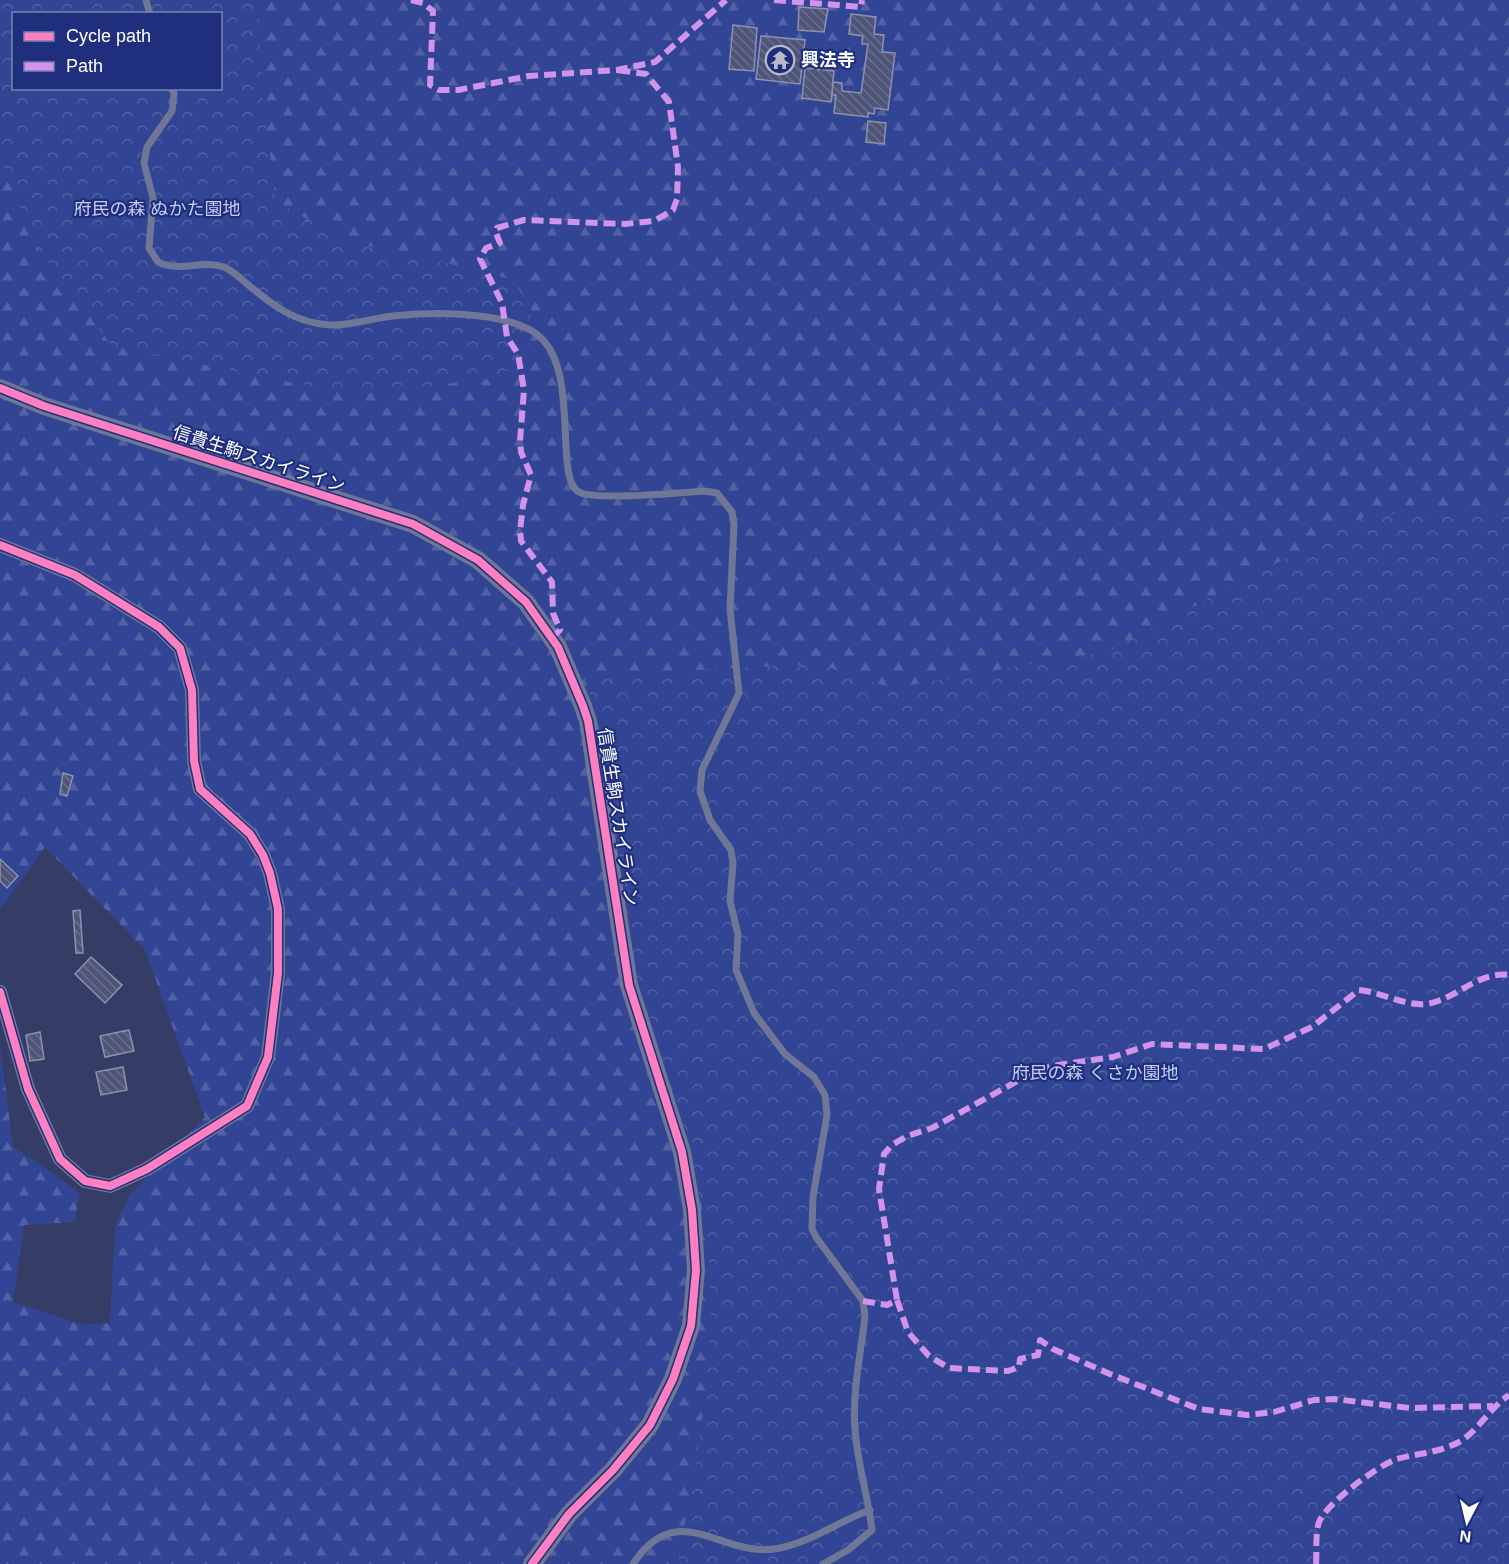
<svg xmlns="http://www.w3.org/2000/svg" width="1509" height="1564" font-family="Arial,'Noto Sans JP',sans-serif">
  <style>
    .forest { fill: url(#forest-firs); fill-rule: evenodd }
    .park { fill: url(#park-crowns); fill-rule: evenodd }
    .building { fill: url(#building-back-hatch); stroke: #8d92ad; stroke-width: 1.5 }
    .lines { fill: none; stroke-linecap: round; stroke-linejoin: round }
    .service { stroke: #6f7696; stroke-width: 7 }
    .minor { stroke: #6f7696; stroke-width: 14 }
    .tertiary { stroke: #6f7696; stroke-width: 18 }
    .quiet { stroke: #d193ec; stroke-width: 6; stroke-dasharray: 12 6; stroke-linecap: butt }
    .cycleway-casing { stroke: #1f2f7d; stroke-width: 11 }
    .cycleway { stroke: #ff80c0; stroke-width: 8 }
    .labels { text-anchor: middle; stroke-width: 4.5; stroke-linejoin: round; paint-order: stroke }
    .poi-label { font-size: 18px; font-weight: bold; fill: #fff; stroke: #1f2f7d; text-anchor: start }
    .park-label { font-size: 18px; fill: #c6cef5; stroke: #1f2f7d }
    .street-label { font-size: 18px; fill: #fff; stroke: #1f2f7d }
  </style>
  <defs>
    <pattern id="forest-firs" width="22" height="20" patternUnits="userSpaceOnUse" patternTransform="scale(1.5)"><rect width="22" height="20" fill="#324594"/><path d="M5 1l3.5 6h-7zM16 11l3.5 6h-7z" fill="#5161a4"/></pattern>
    <pattern id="park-crowns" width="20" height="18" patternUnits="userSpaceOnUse" patternTransform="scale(1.5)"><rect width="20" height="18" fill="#324594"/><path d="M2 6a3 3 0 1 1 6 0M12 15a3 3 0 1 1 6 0" fill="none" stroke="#5161a4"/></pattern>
    <pattern id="building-back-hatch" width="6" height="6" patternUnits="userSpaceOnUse" patternTransform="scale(1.5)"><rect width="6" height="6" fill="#4e5578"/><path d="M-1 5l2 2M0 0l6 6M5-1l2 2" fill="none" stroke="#696e8c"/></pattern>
  </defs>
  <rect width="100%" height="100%" fill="#353d67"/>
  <path class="forest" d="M0,0H1509V1564H0V1046L13,1146L79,1192L75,1222L24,1225L13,1302L83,1325L110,1323L115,1226L130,1195L205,1117L145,950L45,847L0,910ZM14,14H220V88H14Z"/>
  <path class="park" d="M0,0H258L262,94L276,202L350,242L456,265L513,280L531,308L528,353L496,378L353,395L112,346L39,250L0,160ZM14,14H220V88H14Z
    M1509,510V1564H678C698,1448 725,1325 702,1207C691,1154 676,1101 660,1049C650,1018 637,986 632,953C617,860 615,766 584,676L818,664L892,688L1109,651L1368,515Z"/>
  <path class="building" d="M799,7L828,9L824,32L798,30Z
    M851,14L876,17L874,34L884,35L882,52L895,53L888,110L875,108L874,114L868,113V117L834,113L836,95H832L833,82L842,83V91L861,93L868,44H862L863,36L849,34Z
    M733,25L757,28L754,71L729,69Z
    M761,36L805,40L800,84L756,79Z
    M805,68L834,71L831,102L802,98Z
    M868,121L886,123L884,144L866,142Z
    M63,773L73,776L67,796L60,794Z
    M0,859L18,876L7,888L0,881Z
    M80,910L83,953H76L73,911Z
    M91,957L122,985L105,1003L75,974Z
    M129,1030L134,1051L105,1057L100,1036Z
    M40,1032L44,1059L30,1061L26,1035Z
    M123,1067L127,1090L101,1095L96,1072Z"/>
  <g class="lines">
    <path class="service" d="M146,0L150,14
      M171,88L174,93L172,111L147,147L144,163L153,198L149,248L158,262C179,273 203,259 224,267C233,271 239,277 246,283C272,305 295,323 330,325C350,326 373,318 393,316C431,312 498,311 532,331C585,362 550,482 581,493C600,500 680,493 704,491L717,493L732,512L734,525L730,609L739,693L702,770L700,791L710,820L731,850L733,863L730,901L738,934L736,970L754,1013L785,1054L814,1077L825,1095L827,1115L813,1197L812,1229L816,1237L863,1301L865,1316C861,1353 852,1392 855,1428C857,1463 868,1496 872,1530L848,1550L823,1564
      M633,1564C679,1494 723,1561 780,1548C813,1541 839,1521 870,1510"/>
    <path class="minor" d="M0,545L75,575L159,627L180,648L192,690L194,761L200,789L250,834L263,855L270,873L278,909V973L268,1057L247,1106L147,1169L110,1186L85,1181L60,1159L28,1089L0,992"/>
    <path class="tertiary" d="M0,388L44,406L413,524L478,560L526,602L558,647L583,706L588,721L629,985L682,1152L692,1210L696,1270L691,1326L673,1379L650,1425L613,1470L569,1514L532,1564"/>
    <path class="quiet" d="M411,0L423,3L433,11L430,85L439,90H458L529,76L617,70L655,62L726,0
      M774,0L861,7L862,0
      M552,638L560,630L553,613L552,582L521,541L520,531L523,505L531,475L521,452L520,441L524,390L518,354L507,337L502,303L480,259L486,248L500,243L496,233L497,228L524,220L625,224L654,221L673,210L677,199L678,167L669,102L646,74L617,70
      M897,1300L908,1332L929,1356L949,1368L1008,1371L1019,1367L1020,1359L1038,1355L1040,1340L1053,1349L1110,1374L1199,1409L1247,1415L1274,1412L1314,1400L1334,1399L1410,1408L1493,1406
      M863,1301L887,1305L897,1300L879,1189L884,1154L892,1145L907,1136L932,1128L1032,1073L1051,1066L1113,1057L1152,1044L1264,1049L1312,1027L1359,990C1382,992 1403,1006 1426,1004C1456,1000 1477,971 1509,975
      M1316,1564C1317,1552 1315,1534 1319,1522C1326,1504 1378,1465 1397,1459C1419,1453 1438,1453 1459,1442C1477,1432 1489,1409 1509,1395"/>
    <g class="cycleway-casing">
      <path id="cycleway" d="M0,388L44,406L413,524L478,560L526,602L558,647L583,706L588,721L629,985L682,1152L692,1210L696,1270L691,1326L673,1379L650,1425L613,1470L569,1514L532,1564
        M0,545L75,575L159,627L180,648L192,690L194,761L200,789L250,834L263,855L270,873L278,909V973L268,1057L247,1106L147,1169L110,1186L85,1181L60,1159L28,1089L0,992"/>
    </g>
    <use href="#cycleway" class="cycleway"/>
  </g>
  <defs>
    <g id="temple-ring" transform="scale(1.5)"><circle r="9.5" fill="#1f2f7d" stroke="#b8bbca" stroke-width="1.5"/><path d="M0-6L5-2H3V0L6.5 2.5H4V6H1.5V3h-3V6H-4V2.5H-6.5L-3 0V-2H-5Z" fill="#b8bbca"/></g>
  </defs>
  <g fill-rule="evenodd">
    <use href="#temple-ring" x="780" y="60"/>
  </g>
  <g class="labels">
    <g class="poi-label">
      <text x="801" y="66">興法寺</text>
    </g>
    <g class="park-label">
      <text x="157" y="215">府民の森 ぬかた園地</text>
      <text x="1095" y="1079">府民の森 くさか園地</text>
    </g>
    <g class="street-label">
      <text transform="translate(259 459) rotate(18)" y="6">信貴生駒スカイライン</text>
      <text transform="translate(618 817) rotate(81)" y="6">信貴生駒スカイライン</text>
    </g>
  </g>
  <rect x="12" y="12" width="210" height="78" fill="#1f2f7d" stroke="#7982b1" stroke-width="1.5"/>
  <rect x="24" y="32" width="30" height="9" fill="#ff80c0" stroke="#7982b1" stroke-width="1.5"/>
  <text x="66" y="42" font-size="18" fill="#ffffff">Cycle path</text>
  <rect x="24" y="62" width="30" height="9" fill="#d193ec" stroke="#7982b1" stroke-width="1.5"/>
  <text x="66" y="72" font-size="18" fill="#ffffff">Path</text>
  <g transform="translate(1467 1522) rotate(187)" stroke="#1f2f7d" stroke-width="4.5" paint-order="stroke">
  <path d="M0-4.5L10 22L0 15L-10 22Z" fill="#ffffff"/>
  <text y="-9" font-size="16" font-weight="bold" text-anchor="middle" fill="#ffffff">N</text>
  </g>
</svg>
